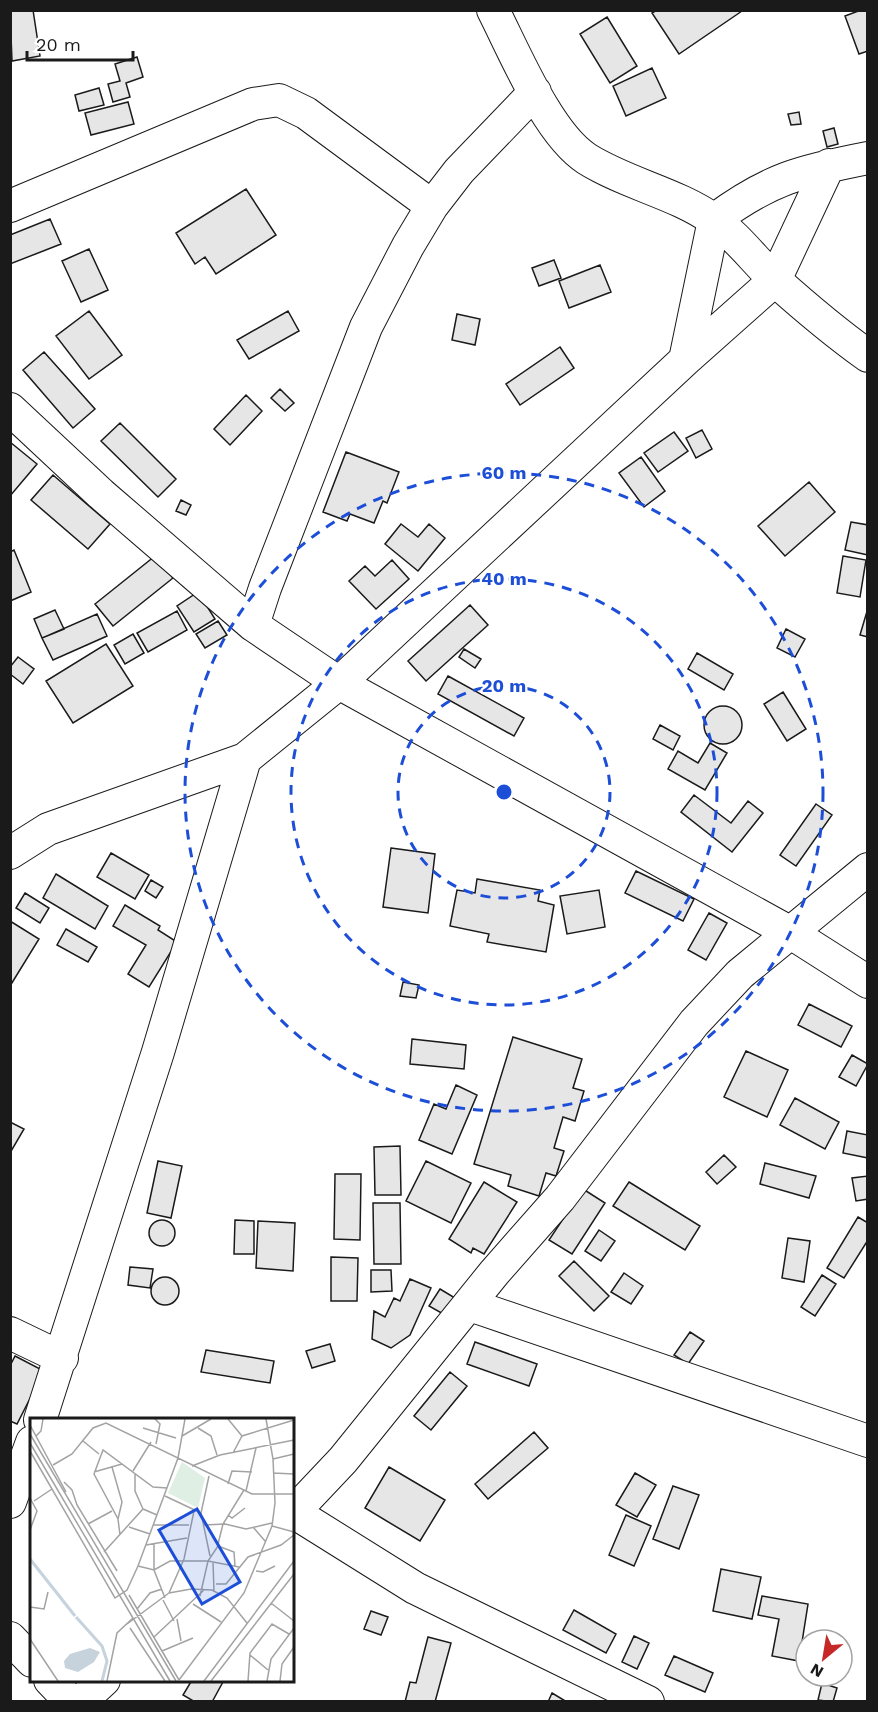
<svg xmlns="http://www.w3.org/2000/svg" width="878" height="1712" font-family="'Work Sans',sans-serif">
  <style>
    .building { fill: #e6e6e6; stroke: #1a1a1a; stroke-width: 1.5 }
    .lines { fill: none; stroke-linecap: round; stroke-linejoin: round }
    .minor-casing { stroke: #1a1a1a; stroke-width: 34 }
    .minor { stroke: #fff; stroke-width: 32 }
    .ring { fill: none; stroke: #1d4ed8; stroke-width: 3; stroke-dasharray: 10 8 }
    .inset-river { fill: none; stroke: #c6d2dc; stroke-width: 3 }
    .inset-road { fill: none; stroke: #a3a3a3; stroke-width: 1.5 }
    .view { fill: #1d4ed8; fill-opacity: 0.15; stroke: #1d4ed8; stroke-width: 3 }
    .inset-edge { fill: none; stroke: #1a1a1a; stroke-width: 3 }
    .centre { fill: #1d4ed8; stroke: #fff; stroke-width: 3 }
    .ring-label { font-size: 18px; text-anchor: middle; font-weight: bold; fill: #1d4ed8; stroke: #fff; stroke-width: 4.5; stroke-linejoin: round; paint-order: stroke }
  </style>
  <rect width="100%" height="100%" fill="#fff"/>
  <path class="building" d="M33,10L40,56L12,61L10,11Z
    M657,10H741L742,11L679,54L652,13Z
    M861,10H868V51L859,54L845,16Z
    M607,17L637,66L610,83L580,34Z
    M137,57L143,77L126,83L130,97L113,102L108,84L120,81L115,64Z
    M652,68L666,98L626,116L613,86Z
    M99,88L104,105L79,111L75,95Z
    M128,102L134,124L91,135L85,113Z
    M799,112L801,124L791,125L788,114Z
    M834,128L838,144L827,147L823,131Z
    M246,189L276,235L216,274L205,257L195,264L176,233Z
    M50,219L61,244L10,264V235Z
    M89,249L108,290L81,302L62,261Z
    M554,260L561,278L539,286L532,268Z
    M600,265L611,292L569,308L559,281Z
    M89,311L122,355L89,379L56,336Z
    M288,311L299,331L249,359L237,340Z
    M457,314L480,319L475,345L452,340Z
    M560,347L574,368L520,405L506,384Z
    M44,352L95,409L73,428L23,370Z
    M280,389L294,403L285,411L271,398Z
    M246,395L262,411L230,445L214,429Z
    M120,423L176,479L158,497L101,441Z
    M702,430L712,449L696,458L686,438Z
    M674,432L688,451L658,472L644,453Z
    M10,442L37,464L10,496Z
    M346,452L399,472L387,503L383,501L374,523L350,514L347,521L323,512Z
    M641,457L665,491L644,507L619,473Z
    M53,475L110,524L88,549L31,500Z
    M809,482L835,512L785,556L758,526Z
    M181,500L191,505L186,515L176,511Z
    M851,522L868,525V555L845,550Z
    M401,524L418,537L429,524L445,538L418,571L385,544Z
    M14,550L31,592L10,601V552Z
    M155,556L173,578L113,626L95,604Z
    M843,556L866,560L860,597L837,593Z
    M392,560L409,579L376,609L349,581L365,566L375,576Z
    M198,592L215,619L194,632L177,606Z
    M470,605L488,625L426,681L408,661Z
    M868,608V637L860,635Z
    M55,610L64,629L42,638L34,619Z
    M177,611L187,630L148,652L137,633Z
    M97,614L107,636L53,660L42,638Z
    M218,621L227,635L205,648L196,634Z
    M786,629L805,639L795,657L777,648Z
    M133,634L144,653L125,664L114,645Z
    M106,644L133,686L73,723L46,681Z
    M464,649L481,659L475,668L459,657Z
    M697,653L733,674L724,690L688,669Z
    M18,657L34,669L23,684L10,674V667Z
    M448,676L524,718L514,736L438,694Z
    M783,692L806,729L787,741L764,704Z
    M704 725a19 19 0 1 1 38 0a19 19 0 1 1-38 0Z
    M660,725L680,736L673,750L653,739Z
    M710,743L727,753L705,790L668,769L678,751L698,763Z
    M694,795L731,823L748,801L763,813L732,852L681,812Z
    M816,804L832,815L796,866L780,855Z
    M391,848L435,854L428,913L383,907Z
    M111,853L149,875L135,899L97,877Z
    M636,871L694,899L683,921L625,893Z
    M56,874L108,906L95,929L43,898Z
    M477,879L540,890L538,901L554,905L546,952L487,942L489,934L450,926L457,890L475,893Z
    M151,880L163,887L156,898L145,891Z
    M599,890L605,927L567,934L560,896Z
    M25,893L49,908L40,923L16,908Z
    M125,905L160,926L158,930L177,942L149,987L128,974L146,945L113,926Z
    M709,913L727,923L706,960L688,950Z
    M10,921L39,939L10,986Z
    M66,929L97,947L88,962L57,945Z
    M403,982L419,985L416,998L400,996Z
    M809,1004L852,1026L841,1047L798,1025Z
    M513,1037L582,1059L573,1088L584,1091L575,1121L563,1117L554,1148L564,1151L556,1176L546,1173L539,1196L508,1186L511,1175L474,1164Z
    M412,1039L466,1045L464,1069L410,1064Z
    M746,1051L788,1070L767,1117L724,1097Z
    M852,1055L868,1064L856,1086L839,1077Z
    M456,1085L477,1095L452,1154L419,1140L434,1104L446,1109Z
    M795,1098L839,1122L825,1149L780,1125Z
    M10,1122L24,1129L10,1153Z
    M847,1131L868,1135V1158L843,1153Z
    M400,1146L401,1195H375L374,1147Z
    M724,1155L736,1167L717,1184L706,1172Z
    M158,1161L182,1166L171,1218L147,1213Z
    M426,1161L471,1183L451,1223L406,1201Z
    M765,1163L816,1176L809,1198L760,1184Z
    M335,1174H361L360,1240L334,1239Z
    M868,1176V1199L856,1201L852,1178Z
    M484,1182L517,1202L484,1254L473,1248L471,1253L449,1239Z
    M629,1182L700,1226L685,1250L613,1206Z
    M583,1189L605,1203L572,1254L549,1240Z
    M373,1203H400L401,1264H374Z
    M858,1217L868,1223V1240L844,1278L827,1268Z
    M149 1233a13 13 0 1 1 26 0a13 13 0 1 1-26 0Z
    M235,1220L254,1221V1254H234Z
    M258,1221L295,1223L293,1271L256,1268Z
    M599,1230L615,1241L601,1261L585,1251Z
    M788,1238L810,1241L804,1282L782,1278Z
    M331,1257L358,1258L357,1301H331Z
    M574,1261L609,1296L594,1311L559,1276Z
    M130,1267L153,1269L150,1288L128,1285Z
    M371,1270H391L392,1291L371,1292Z
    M624,1273L643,1286L631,1304L611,1292Z
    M822,1275L836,1284L815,1316L801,1307Z
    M151 1291a14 14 0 1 1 28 0a14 14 0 1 1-28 0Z
    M410,1279L431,1288L410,1335L391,1348L372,1339L374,1311L385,1317L394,1298L400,1301Z
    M440,1289L455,1298L445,1315L429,1306Z
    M690,1332L704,1341L688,1364L674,1355Z
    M475,1342L537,1364L529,1386L467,1364Z
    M330,1344L335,1361L312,1368L306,1351Z
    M206,1350L274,1361L270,1383L201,1372Z
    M15,1356L44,1371L17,1424L10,1421V1366Z
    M450,1372L467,1386L431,1430L414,1416Z
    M534,1432L548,1448L488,1499L475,1484Z
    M389,1467L445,1500L420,1541L365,1508Z
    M635,1473L656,1485L637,1517L616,1505Z
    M673,1486L699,1495L679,1549L653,1539Z
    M626,1515L651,1526L634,1566L609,1555Z
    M721,1569L761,1577L752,1619L713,1611Z
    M762,1596L808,1604L799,1661L772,1656L779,1619L758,1615Z
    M574,1610L616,1634L606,1653L563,1630Z
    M371,1611L388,1617L381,1635L364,1629Z
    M634,1636L649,1643L637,1669L622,1662Z
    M428,1637L451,1643L435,1702H405L410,1682L416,1683Z
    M674,1656L713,1673L705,1692L665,1675Z
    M192,1680H224L212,1702H195L183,1695Z
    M822,1683L837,1688L833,1702L818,1700Z
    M552,1693L567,1702H548Z"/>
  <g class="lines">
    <g class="minor-casing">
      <path id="minor" d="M493,10C515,53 548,134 587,159C627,184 676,193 714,220C738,237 755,261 776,281C805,307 836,333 868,356
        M10,206L253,104L279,100L306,113L432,206
        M685,360L714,220C769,179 801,171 868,158
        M10,409L101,494L253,625L339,683L791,933L868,982
        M253,625L265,588L366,327L408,246L432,206L459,171L535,92
        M10,853L48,829L245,759L339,683L685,360L775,280L829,165
        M470,1305L868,1441
        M10,1333L62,1358
        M40,1420L158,1052L245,759
        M10,1502L32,1442
        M295,1513L415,1588L648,1702
        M292,1514L343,1460L494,1273L560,1198L694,1023L740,974L868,869
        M10,1638L32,1661
        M50,1680L71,1702
        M80,1702L104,1680"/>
    </g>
    <use href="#minor" class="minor"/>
  </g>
  <g class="ring">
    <circle cx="504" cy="792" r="106"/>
    <circle cx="504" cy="792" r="213"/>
    <circle cx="504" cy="792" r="319"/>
  </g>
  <g transform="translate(30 1418)">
    <rect width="264" height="264" fill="#fff"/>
    <path d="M152,44L175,60L168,90L138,75Z" fill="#e0efe3"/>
    <path d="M60,230L70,234L64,244L48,254L35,250L34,243L40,236Z" fill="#c6d2dc"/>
    <path class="inset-river" d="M0,141L45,198M46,199L72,228L77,243L72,263"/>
    <path class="inset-road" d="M125,1L130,6L126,26M198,1L212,18M236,1L243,41L245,85L242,108L264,114M0,7L36,74M113,10L146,20M168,10L181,18L187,37M0,16L146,263M6,18L11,13L13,1M152,18L181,1M53,23L69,36M0,25L140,263M0,33L85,180L97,172L108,148L148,40L155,1M203,35L212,18L264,2M243,41L264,36M23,47L42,36L63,10L76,5L222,76H264M162,48L190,37L264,22M82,49L92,84L88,101M103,53L121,24M64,54L92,46M243,55L264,56M105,56V73L113,91M179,58L171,95L180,138M34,64L42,72L47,87L87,153M198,66L202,53L222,54M216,73L226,30M135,78L171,95M0,80L7,93L0,112M4,83L22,71M164,93L154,141L139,175L161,171L182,172L197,180L217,205M198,97L202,100L215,90M58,106L82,93M123,107H159M174,107L195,106L216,111L242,105M99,109L120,116M223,109L235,123M90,117L88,101L64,56L73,32L123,69L137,70M124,126V152L135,180M116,127L157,120M74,134L113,91L127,97M183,144L184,174M108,148L124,152L140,143H178L209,149M205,148L204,134L188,128L189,122L193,106L214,72M226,153L233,154L245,148M186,166H196L218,139L251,127L264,117M99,177L149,262M170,178L178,143L188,128M133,182L144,203M241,185L264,203M163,186L191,204M0,189L14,191L18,174M107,191L120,175L132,171M147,201L151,223M97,206L139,175M100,210L135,263M124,219L174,172M0,221L28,263M132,233L163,220M220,237L238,252M149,262L214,175L242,108M77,263L87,215L103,200M174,263L264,143M181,263L264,156M218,263L220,235L242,206L259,216M237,263L241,241L264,210M250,263L252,246L264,229"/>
    <path class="view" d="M167,91L210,164L172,186L129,112Z"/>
    <rect width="264" height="264" class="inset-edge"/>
  </g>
  <circle cx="504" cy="792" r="9" class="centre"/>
  <g class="ring-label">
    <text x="504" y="479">60 m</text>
    <text x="504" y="585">40 m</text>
    <text x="504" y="692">20 m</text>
  </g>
  <rect width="878" height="1712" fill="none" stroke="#1a1a1a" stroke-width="24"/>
  <g transform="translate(824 1658) rotate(210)"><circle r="28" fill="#ffffff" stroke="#a3a3a3" stroke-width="1.5"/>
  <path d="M0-4.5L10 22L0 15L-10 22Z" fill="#c62828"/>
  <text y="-9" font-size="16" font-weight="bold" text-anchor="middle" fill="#1a1a1a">N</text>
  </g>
  <path d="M27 51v9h106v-9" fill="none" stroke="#1a1a1a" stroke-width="3"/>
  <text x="36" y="51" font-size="18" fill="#1a1a1a" stroke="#ffffff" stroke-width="4.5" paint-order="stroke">20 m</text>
</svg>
